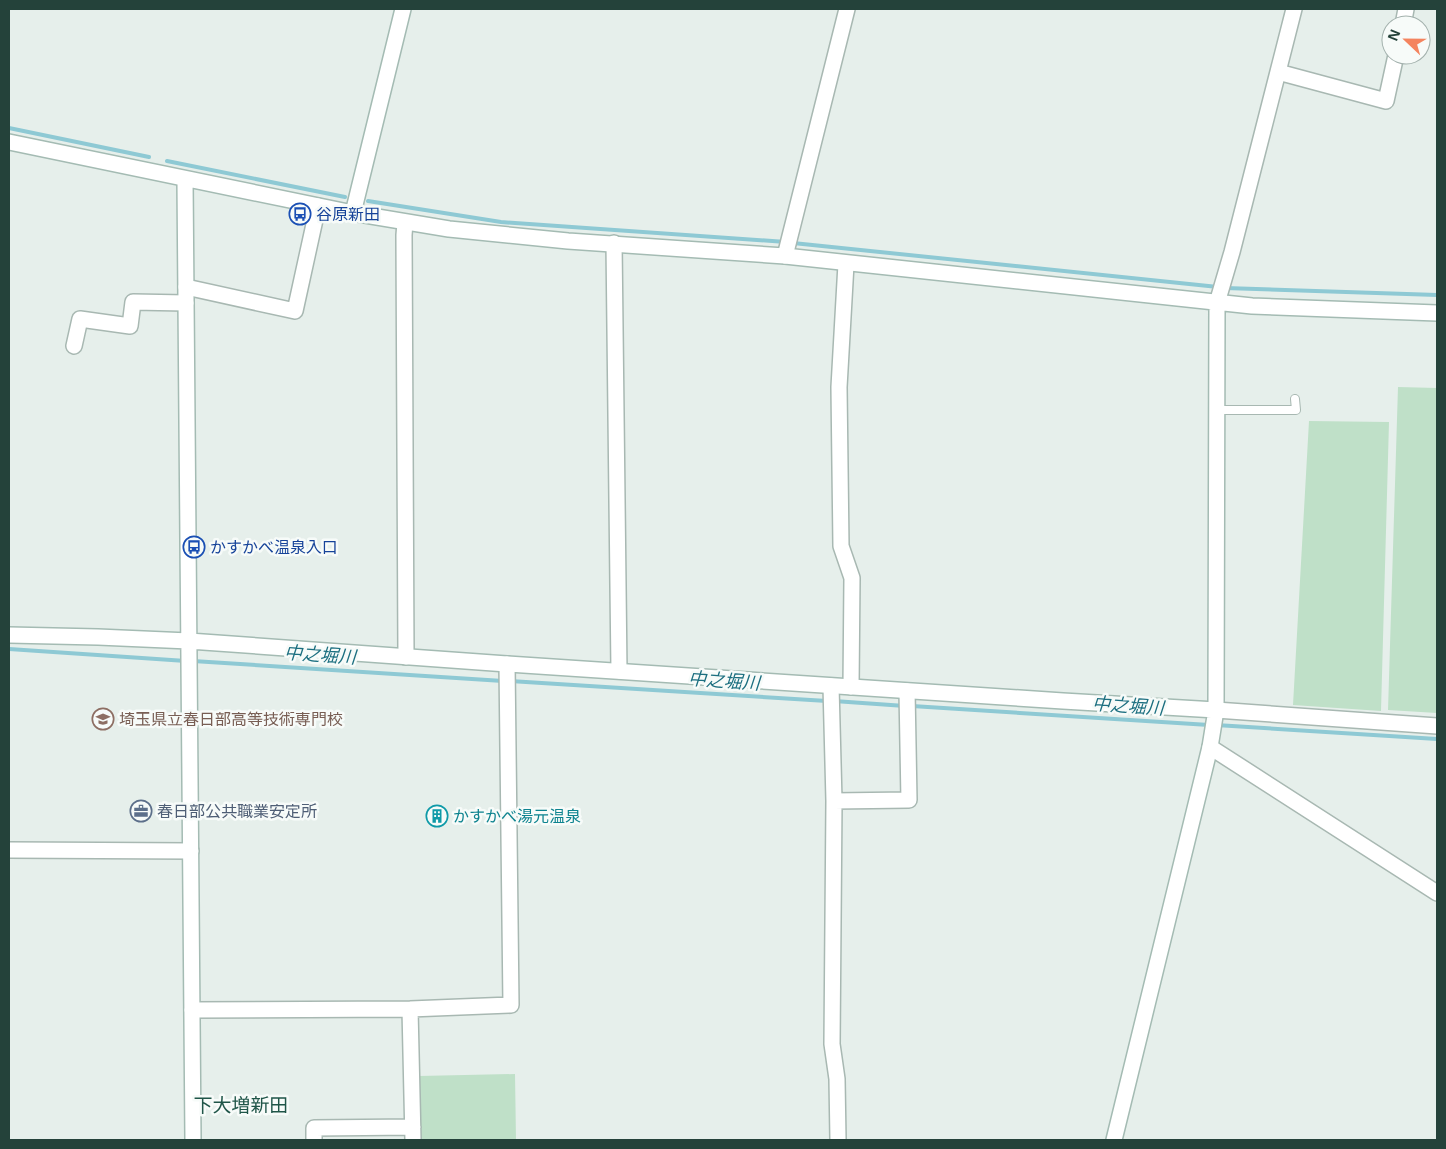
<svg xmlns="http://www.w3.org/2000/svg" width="1446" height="1149" font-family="'Noto Sans','Noto Sans JP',sans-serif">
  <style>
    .green { fill: #bfe0c8 }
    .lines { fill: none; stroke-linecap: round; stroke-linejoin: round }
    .stream { stroke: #8ec9d4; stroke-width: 4 }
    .lane-casing { stroke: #a8b8b2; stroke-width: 10 }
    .street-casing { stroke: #a8b8b2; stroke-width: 18 }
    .secondary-casing { stroke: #a4bbb3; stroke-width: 18 }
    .lane { stroke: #fff; stroke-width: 8 }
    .street { stroke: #fff; stroke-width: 15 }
    .secondary { stroke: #fff; stroke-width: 15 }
    .labels { text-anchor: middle; stroke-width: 5; stroke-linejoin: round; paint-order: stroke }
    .transit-label { font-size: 16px; fill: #164399; stroke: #f7fbf9; text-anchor: start }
    .education-label { font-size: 16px; fill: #785e54; stroke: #f7fbf9; text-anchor: start }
    .service-label { font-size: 16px; fill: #4e5e75; stroke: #f7fbf9; text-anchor: start }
    .culture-label { font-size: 16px; fill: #0d838f; stroke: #f7fbf9; text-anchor: start }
    .water-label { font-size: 18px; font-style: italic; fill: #1c6f80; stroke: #f7fbf9 }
    .quarter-label { font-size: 19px; fill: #1f5548; stroke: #f7fbf9 }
  </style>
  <rect width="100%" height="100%" fill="#e6efeb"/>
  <path class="green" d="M1398,387L1437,388V713L1388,710Z
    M1309,421L1389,422L1381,711L1293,705Z
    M515,1074L516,1140H420L419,1076Z"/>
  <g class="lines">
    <path class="stream" d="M9,128L149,157
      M167,161L345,197
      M368,201L501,222L786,242
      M793,243L1218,287
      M1225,288L1437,295
      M9,649L186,661
      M193,661L503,681
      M510,681L827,701
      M834,701L905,706
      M912,706L1209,725
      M1216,725L1437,739"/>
    <g class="lane-casing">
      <path id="lane" d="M1217,410H1296L1295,399"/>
    </g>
    <g class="street-casing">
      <path id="street" d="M1403,25L1406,9
        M1278,72L1386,101L1396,55
        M405,223L404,235L406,657
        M614,243L619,671
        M785,256L847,9
        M846,264L839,387L841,546L852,578L851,687
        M186,287L295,311L318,206
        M1217,303L1232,252L1294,9
        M74,346L80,319L130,326L133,302L186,303
        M831,686L834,801L832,1044L837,1079L838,1140
        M1216,710L1437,726
        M1210,747L1437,893
        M834,801L909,800L907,691
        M9,850L191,851
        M410,1009L413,1140
        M192,1010L410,1009L511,1005L507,664
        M314,1140V1128L413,1127"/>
    </g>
    <g class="secondary-casing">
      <path id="secondary" d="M9,142L353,213L449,229L568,241L785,256L1252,306L1437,313
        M185,180L193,1140
        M353,213L403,9
        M9,635L98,637L189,641L507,664L1063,701L1216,710
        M1114,1140L1210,747L1216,710L1217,303"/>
    </g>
    <use href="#lane" class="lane"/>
    <use href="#street" class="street"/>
    <use href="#secondary" class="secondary"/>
  </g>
  <defs>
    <g id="bus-ring" transform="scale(1.125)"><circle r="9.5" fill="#f7fbf9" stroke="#1a4fb4" stroke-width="1.5"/><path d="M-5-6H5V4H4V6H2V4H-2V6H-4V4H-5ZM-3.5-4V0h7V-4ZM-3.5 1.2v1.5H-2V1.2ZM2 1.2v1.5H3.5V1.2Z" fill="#1a4fb4"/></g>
    <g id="university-ring" transform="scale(1.125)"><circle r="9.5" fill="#f7fbf9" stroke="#8d6e63" stroke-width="1.5"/><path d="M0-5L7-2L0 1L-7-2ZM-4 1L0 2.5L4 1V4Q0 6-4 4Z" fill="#8d6e63"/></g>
    <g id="office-ring" transform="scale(1.125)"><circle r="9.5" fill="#f7fbf9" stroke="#5c6f8a" stroke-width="1.5"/><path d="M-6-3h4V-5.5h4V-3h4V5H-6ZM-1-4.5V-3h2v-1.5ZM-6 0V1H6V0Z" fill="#5c6f8a"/></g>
    <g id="building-ring" transform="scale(1.125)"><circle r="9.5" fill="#f7fbf9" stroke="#0f9aa8" stroke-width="1.5"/><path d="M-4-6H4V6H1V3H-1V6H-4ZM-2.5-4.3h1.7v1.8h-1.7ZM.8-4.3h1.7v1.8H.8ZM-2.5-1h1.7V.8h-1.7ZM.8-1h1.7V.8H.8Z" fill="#0f9aa8"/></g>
  </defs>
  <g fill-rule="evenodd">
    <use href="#bus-ring" x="300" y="214"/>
    <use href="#bus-ring" x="194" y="547"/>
    <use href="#university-ring" x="103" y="719"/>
    <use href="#office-ring" x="141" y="811"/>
    <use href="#building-ring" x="437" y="816"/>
  </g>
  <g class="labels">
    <g class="transit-label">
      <text x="316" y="220">谷原新田</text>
      <text x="210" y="553">かすかべ温泉入口</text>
    </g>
    <g class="education-label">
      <text x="119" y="725">埼玉県立春日部高等技術専門校</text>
    </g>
    <g class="service-label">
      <text x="157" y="817">春日部公共職業安定所</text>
    </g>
    <g class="culture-label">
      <text x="453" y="822">かすかべ湯元温泉</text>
    </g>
    <g class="water-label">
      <text transform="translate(320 655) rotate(4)" y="6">中之堀川</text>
      <text transform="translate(724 681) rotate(4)" y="6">中之堀川</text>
      <text transform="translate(1128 706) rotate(4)" y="6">中之堀川</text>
    </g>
    <g class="quarter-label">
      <text x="241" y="1112">下大増新田</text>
    </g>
  </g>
  <rect width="1446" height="1149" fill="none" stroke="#24423a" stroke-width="20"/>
  <g transform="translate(1406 40) rotate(292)"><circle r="24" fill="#f7fbf9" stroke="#a3b1ad"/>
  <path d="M0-4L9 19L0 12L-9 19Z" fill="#f4845f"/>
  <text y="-8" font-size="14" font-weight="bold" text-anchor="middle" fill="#24423a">N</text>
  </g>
</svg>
